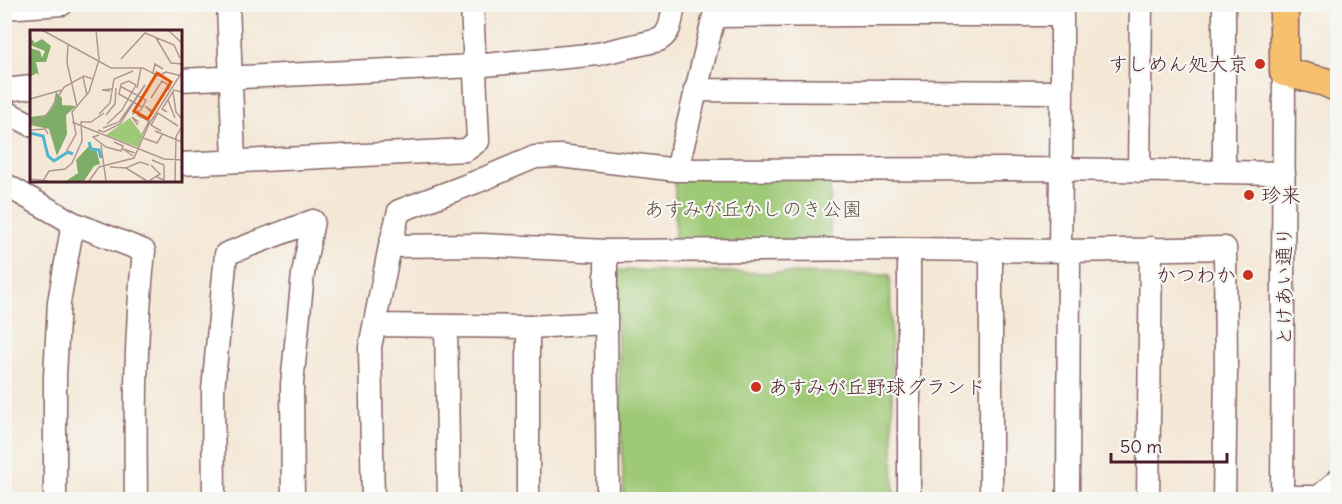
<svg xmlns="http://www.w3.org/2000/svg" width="1342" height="504" font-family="Delius,'Klee One',sans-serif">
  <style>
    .green { fill: #9ec976; stroke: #747450; stroke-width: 1.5 }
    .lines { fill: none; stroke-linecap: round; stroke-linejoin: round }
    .minor-casing { stroke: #866566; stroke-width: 25 }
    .major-casing { stroke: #866566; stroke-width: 31 }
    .minor { stroke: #fff; stroke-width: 22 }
    .major { stroke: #f7c06c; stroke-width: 28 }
    .poi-dot { fill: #c8321e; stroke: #f6f6f2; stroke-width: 2 }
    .labels { text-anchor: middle; stroke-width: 4.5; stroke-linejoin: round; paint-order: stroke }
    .poi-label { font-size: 20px; fill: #4a1f2b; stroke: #f6f6f2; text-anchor: end }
    .park-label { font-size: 20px; fill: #635242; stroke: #f6f6f2 }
    .street-label { font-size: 20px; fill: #4a1f2b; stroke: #f6f6f2 }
    .inset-river { fill: none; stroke: #50b5cf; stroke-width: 3 }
    .inset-road { fill: none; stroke: #b09791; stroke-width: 1.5 }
    .view { fill: #e0560e; fill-opacity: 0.15; stroke: #e0560e; stroke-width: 3 }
    .inset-edge { fill: none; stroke: #4a1f2b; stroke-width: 3 }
  </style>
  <rect width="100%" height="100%" fill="#f6f6f2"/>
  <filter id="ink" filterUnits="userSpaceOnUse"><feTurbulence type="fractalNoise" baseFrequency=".0167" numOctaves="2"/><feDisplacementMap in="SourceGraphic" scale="12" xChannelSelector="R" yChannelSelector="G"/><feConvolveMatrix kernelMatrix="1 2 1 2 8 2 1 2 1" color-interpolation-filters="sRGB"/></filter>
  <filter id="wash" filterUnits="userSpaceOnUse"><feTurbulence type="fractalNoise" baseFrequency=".008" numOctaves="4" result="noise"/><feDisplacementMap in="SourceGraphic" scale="24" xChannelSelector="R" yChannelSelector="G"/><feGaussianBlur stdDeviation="1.35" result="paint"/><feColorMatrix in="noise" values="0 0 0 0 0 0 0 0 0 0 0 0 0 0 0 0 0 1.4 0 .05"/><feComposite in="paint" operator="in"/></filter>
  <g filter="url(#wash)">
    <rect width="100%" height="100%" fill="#f4e7d5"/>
    <path class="green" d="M675,175L830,176V242H675Z
      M615,270L890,275L894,499H624Z"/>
  </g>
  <g filter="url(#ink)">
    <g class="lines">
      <g class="minor-casing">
        <path id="minor" d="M228,4L234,161
          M4,8L62,4
          M180,80L474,66L598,54L659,40C672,32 671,19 674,4
          M4,90L32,87
          M695,90L1062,92V15H854
          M4,111L32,125
          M180,164L466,150L478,141L472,4
          M677,170L714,16L854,15L860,4
          M1139,171L1141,4
          M1224,172V4
          M4,184L73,223L59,302L55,376V500
          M73,223L144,251C135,334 135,416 136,500
          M390,246L399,211L476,182L535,157L560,156L677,170L1060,169L1284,173
          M1060,250L1062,92
          M606,251L909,249L1069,251L1225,248L1226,371L1224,500
          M375,325L528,327L606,323L608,500
          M446,326L449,500
          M1282,497H1319L1338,480
          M214,500L213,390L226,254L313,221
          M293,500L292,384L303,274L313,221
          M373,500L370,347L390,246L483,245L606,251V323
          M528,500V327
          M909,500V249
          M991,500V249
          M1068,500L1069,251
          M1148,500L1151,248
          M1282,500L1284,72"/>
      </g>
      <g class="major-casing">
        <path id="major" d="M1284,4V72L1325,82L1338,88"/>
      </g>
      <use href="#minor" class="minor"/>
      <use href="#major" class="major"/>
    </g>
  </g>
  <g class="poi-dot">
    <circle cx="1260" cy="64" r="6"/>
    <circle cx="1249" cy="195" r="6"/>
    <circle cx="1248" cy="275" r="6"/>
    <circle cx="756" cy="387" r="6"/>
  </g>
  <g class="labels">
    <g class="poi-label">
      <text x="1248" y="71">すしめん処大京</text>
      <text x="1261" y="202" text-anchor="start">珍来</text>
      <text x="1236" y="282">かつわか</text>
      <text x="768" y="394" text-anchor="start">あすみが丘野球グランド</text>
    </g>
    <g class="park-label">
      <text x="753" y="216">あすみが丘かしのき公園</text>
    </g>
    <g class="street-label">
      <text transform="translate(1284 286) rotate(-90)" y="7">とけあい通り</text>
    </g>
  </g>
  <g transform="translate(30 30)">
    <rect width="152" height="152" fill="#f4e7d5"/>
    <path d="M100,88L113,106L108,117L76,105Z" fill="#9ec976"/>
    <path d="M0,7L5,13L12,9L21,16L16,32H6L9,46L7,43L0,47V18L10,21L12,28L15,21L0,15ZM26,62L32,68V75L46,76L36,85L37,104L27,126L19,99L0,95V87L15,85L23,77ZM59,116L66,119L70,134L64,136L54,151H36L48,143L46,130Z" fill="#7ead67"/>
    <path class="inset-river" d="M0,103L13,106L18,126L24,131L38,122L43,124M59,112L61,119L69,120L71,128"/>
    <path class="inset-road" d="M12,0L81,38H113L128,46L136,42L152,46M138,0L152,13M126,8L141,33L152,34M38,15L37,33L47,76M91,29L115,3L144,15L150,28M123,43L125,34L133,39M53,47L57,65M106,55L99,51L91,54L89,64L112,77M90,56L116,70L111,80L102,84M107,58L111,38M80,61L72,60L82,59M143,62L146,82L152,89M121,68L132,51L140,56L138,60M0,69L32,60M138,70L145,88M137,82L132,79L144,60L152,62M69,84L80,73L84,49L103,41M123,84L115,76L124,82M76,85L85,74L86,58M107,85L119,91L112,105M42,92L134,129L152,130M77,94L92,80L106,55M0,95L17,85L34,57L54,46L63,49M108,95L102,87L109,92M0,100L15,99L18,104M68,100L74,102L90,94L115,55L89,92L73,98M125,101L152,112M131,101L121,95L128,83L148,96M69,105L63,107L76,117L91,121L93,116L84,112M113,108L127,113L132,105M71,115L76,151M36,122L46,104L42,82L59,62L69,30L66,0M103,126L93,119L105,123M122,130L134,135V150L127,147M80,137L96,138L110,132L119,135M96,138L117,151M0,149L19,151M13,151L19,141L35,139L42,133L52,111L51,92H61L74,83M59,151L69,137L104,128L119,94L152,42M119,151L130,144L121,135M145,151L146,107L152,96"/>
    <path class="view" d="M127,43L141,52L118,89L104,81Z"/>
    <rect width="152" height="152" class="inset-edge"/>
  </g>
  <rect width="1342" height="504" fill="none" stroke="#f6f6f2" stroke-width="24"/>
  <path d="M1111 453v9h116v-9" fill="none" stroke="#4a1f2b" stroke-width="3"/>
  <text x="1120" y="453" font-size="18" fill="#4a1f2b" stroke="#f6f6f2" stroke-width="4.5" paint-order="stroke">50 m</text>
</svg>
